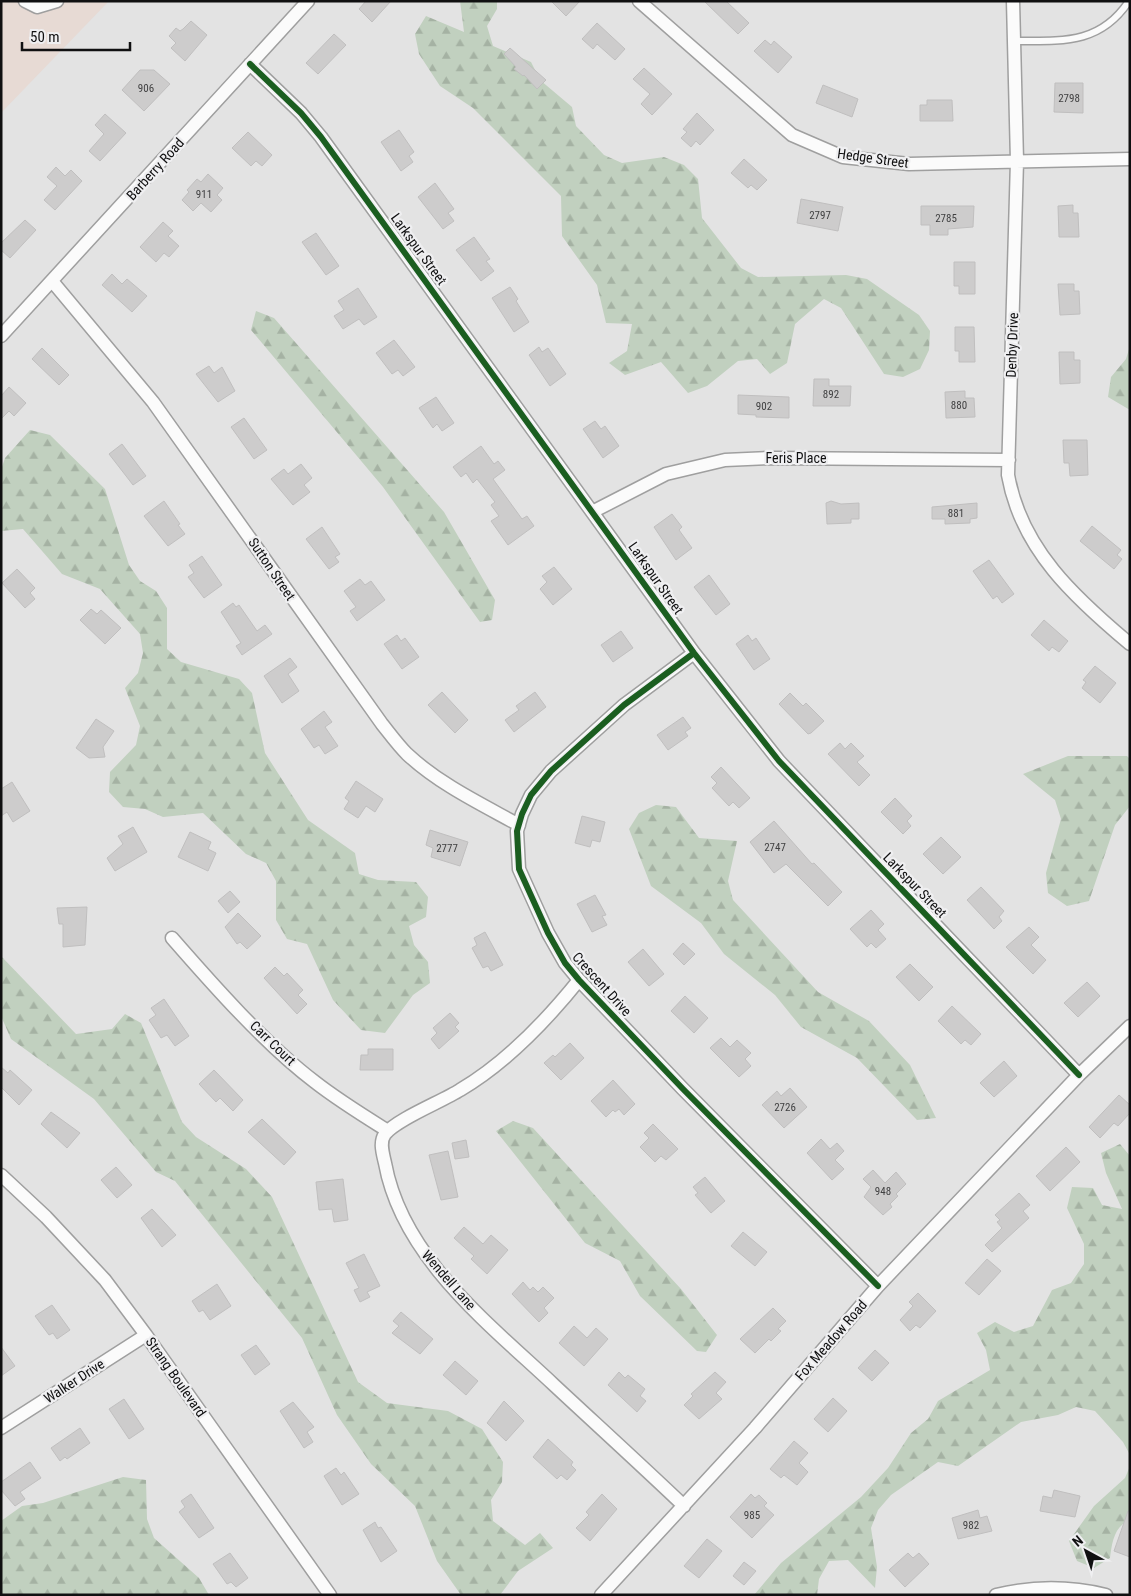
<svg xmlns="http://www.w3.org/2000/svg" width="1131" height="1596" font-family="'Roboto Condensed',sans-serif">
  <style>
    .education { fill: #e7dad4 }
    .forest { fill: url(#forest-firs) }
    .building { fill: #cdcccc; stroke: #c0bfbf }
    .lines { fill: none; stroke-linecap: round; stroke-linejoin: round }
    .service-casing { stroke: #9f9f9f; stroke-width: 9 }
    .minor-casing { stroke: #9f9f9f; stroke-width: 15 }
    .service { stroke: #fbfbfb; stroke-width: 6 }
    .minor { stroke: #fbfbfb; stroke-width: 12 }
    .cycleway-casing { stroke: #efeff1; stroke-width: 9 }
    .cycleway { stroke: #1b5e20; stroke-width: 6 }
    .labels { text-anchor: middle; stroke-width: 4.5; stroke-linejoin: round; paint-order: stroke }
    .number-label { font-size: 11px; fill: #414142 }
    .street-label { font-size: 14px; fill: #101011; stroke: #efeff1 }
  </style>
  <defs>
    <pattern id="forest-firs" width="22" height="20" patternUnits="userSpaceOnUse" patternTransform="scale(1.25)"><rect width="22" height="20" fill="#c1d0bf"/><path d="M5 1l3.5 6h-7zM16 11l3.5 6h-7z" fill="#a5b2a3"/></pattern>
  </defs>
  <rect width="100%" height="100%" fill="#e3e3e3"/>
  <path class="education" d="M1,1H109L1,113Z"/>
  <path class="forest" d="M460,1H497V9L487,26L493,46L531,62L540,80L572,107L576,126L604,155L622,163L664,157L684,165L698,179L702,218L741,268L758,277L846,275L867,279L919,315L930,331L929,350L920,369L903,377L884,374L841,308L824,299L795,324L787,363L770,374L757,359L738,361L707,386L688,393L661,362L625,375L609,363L627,351L632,324L606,323L597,285L562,236L561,196L473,108L440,86L419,54L415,34L426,16L464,32Z
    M256,311L274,318L444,512L495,600L492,620L480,622L383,487L251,330Z
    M1130,346V410L1108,397L1111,377L1126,359Z
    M30,430L50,435L105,489L129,565L140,581L156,591L167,608V649L181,662L239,679L252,693L265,753L308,820L355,853L359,874L378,880L416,882L428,897L426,917L409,926L414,945L428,962L430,983L413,995L385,1033L361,1030L333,1000L307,944L287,939L276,920V881L266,863L246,854L203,813L163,817L145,809L123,807L109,792L110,772L136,745L140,726L125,688L138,673L143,653L140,634L100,589L62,574L23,529L1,531V470L5,458Z
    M1068,756H1127L1130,759V806L1115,825L1089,901L1067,906L1048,893L1046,873L1061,819L1055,800L1023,774Z
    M656,805L676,807L699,838L737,841L728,881L733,900L818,992L869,1021L910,1065L936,1118L917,1120L857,1058L801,1027L775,995L724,954L701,923L651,886L629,829L639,813Z
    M1,956L76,1034L112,1029L125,1014L141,1023L182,1122L196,1137L246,1169L272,1197L358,1382L387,1403L448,1411L482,1429L503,1462L502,1482L491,1500L493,1521L525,1545L540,1533L553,1548L518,1571L500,1595H461L437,1561L415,1506L371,1464L337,1415L302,1338L175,1181L156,1172L94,1099L11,1039L1,1016Z
    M513,1121L533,1128L681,1289L717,1335L706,1352L697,1351L640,1296L620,1261L585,1243L496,1131Z
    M1120,1144L1130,1156V1455L1123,1442L1095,1411L1076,1407L1058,1415L1021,1422L958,1466L938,1462L891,1495L878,1510L871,1528L877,1567L875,1588L848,1560L829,1561L819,1579L817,1595H754L781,1563L861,1497L888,1468L911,1433L928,1419L938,1401L990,1370L986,1350L977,1333L995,1322L1014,1332L1033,1326L1052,1290L1071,1283L1084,1264V1244L1067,1208L1072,1187L1093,1188L1102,1205L1122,1209L1106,1173L1101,1153Z
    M1130,1466V1520C1114,1526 1112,1543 1110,1558L1094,1568L1077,1561L1069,1541L1094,1506L1125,1478Z
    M123,1477L146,1480L147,1519L154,1538L199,1578L209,1595H1V1521L22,1506L43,1503Z"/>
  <path class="building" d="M366,1H391L372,22L359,9Z
    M551,1H580L566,16Z
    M704,1H726L749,23L738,34Z
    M191,21L207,35L185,61L171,48L176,43L169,36L176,28L180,31L183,29Z
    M597,23L625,49L615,60L597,44L593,49L582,39Z
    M334,34L346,45L318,74L306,63Z
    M765,40L771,45L774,41L792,57L778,73L754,51Z
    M510,48L546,80L537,89L524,75L523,76L514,69L516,67L504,54Z
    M644,68L672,94L652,115L641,104L650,94L633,79Z
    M140,70H154L170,84L144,111L122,90Z
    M1055,83H1083V113L1054,112Z
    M823,85L858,99L852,117L816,103Z
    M927,100H952L953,121H920V105H927Z
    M697,113L714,130L700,145L696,141L691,147L681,138L687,132L683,129Z
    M105,114L126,133L100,161L89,151L104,134L95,125Z
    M399,130L414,152L409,156L413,162L401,171L381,142Z
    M248,132L272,155L262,166L256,161L251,166L232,148Z
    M744,159L767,180L757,190L751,185L748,188L731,173Z
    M56,167L65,176L71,170L82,181L55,210L44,200L57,186L47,177Z
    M208,174L223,188L217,195L222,200L211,212L201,203L193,211L182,200L189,192L187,190L197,179L201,182Z
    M435,183L454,209L448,213L454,221L443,229L418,197Z
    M801,199L843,207L838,231L797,223Z
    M1073,205V213H1078L1079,237H1059L1058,206Z
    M921,206H974L973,227L948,229V235H930V225H921Z
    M25,220L36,230L10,258L1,250V243Z
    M163,222L173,231L168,236L179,246L169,257L164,253L156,262L140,247Z
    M316,233L339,266L326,275L302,242Z
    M474,237L490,259L486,261L494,271L481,281L456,250Z
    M954,262H975V294H959V286H954Z
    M112,274L122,284L127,279L147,296L132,312L102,285Z
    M1058,284H1074V291H1079L1080,314L1060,315Z
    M510,287L518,299L516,301L529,322L514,332L492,298Z
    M358,288L377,317L364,325L359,319L343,329L334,316L344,310L338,301Z
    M955,327H974L975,362H959V351H955Z
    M394,340L415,367L403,376L398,370L392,374L376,353Z
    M539,347L542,352L548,348L566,374L550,386L529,355Z
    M42,348L69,375L59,385L32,359Z
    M1059,352H1074V360H1080V383L1060,384Z
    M209,366L214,373L222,367L235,391L218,402L196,374Z
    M814,379H829V386H851L850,406H813Z
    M9,387L26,403L14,416L9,411L1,419V396Z
    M965,391V398H974L975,417L946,418L945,392Z
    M738,395L789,397V418L756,417V415L738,414Z
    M436,397L454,423L442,431L437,424L433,428L419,408Z
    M244,418L267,450L254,459L231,427Z
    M595,421L601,429L605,426L619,446L603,458L583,429Z
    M1063,440H1087L1088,475L1070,476L1069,463H1064Z
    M122,444L146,476L133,485L109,454Z
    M481,446L494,464L498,461L505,470L493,479L522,519L527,516L534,526L508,545L491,521L499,516L491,505L495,502L477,479L473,483L466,473L461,477L453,467Z
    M301,464L312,478L304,485L310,492L293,505L271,479L284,469L288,474Z
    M164,501L180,524L178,525L185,534L168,546L144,516Z
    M831,501L841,504L859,503V519H851V523L827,524L826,503Z
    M977,503V518L970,519V523L945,524V519H932V507Z
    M672,514L682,527L679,530L692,548L676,560L654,527Z
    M1092,526L1121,550L1117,555L1122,559L1114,569L1080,541Z
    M322,527L340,554L335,557L339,562L329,569L306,539Z
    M202,556L222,585L204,598L188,577L194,573L189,565Z
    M989,560L1014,594L1002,603L997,596L993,599L973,571Z
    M554,567L572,589L553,605L540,589L547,582L542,576Z
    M17,569L35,588L30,593L35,599L25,608L2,583Z
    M709,575L730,604L716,615L694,587Z
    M360,579L365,585L371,581L385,600L357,621L350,611L356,607L344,591Z
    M233,603L236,607L239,605L257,631L265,625L272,634L242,655L236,646L241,643L221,612Z
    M91,609L97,614L101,610L121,628L105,644L80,620Z
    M1044,620L1068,641L1059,652L1052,647L1049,651L1031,635Z
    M621,631L633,648L613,662L601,645Z
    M397,635L401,641L405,638L419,657L402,669L384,644Z
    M748,635L752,641L756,638L770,659L754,670L736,644Z
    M290,658L297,667L288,674L299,691L282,703L264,676Z
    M1095,666L1116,683L1100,703L1082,688L1086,682L1083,680Z
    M442,692L468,720L455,733L428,705Z
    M535,692L546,707L514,732L505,720L519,710L516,706Z
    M790,693L803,706L806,703L824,721L811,733L808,734L779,704Z
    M324,711L332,722L325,727L338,746L325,754L319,745L314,748L301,729Z
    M683,717L691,728L685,732L688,736L668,750L657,735Z
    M96,719L114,731L103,747L105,757L89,758L76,748Z
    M840,743L845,749L851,743L864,756L857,762L870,775L859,786L828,754Z
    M721,767L750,798L739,808L733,802L729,806L712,788L717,783L711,777Z
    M356,781L383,799L375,812L366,806L358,818L344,809L349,801L345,798Z
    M12,782L30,811L13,822L7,812L1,816V789Z
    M895,798L912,816L907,821L911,826L903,834L881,812Z
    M582,816L605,822L600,842L592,840L590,847L575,843Z
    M774,821L812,864L814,863L842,892L828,906L786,864L774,873L750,842Z
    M133,827L147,852L115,871L107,858L123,844L118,836Z
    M430,830L468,842L460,866L431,857L433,848L426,845Z
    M190,832L211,842L208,849L216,853L208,871L178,857Z
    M941,837L961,857L943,874L923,854Z
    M981,887L1004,911L999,917L1002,921L994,929L967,900Z
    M230,891L240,902L228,913L218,901Z
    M595,895L606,915L602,916L607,925L592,932L577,904Z
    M87,907L85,945L63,947V924H59L57,908Z
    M871,910L884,924L878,930L886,939L876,948L871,943L867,947L850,929Z
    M238,913L261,936L247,949L240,942L237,944L225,927Z
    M1029,927L1039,937L1031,945L1046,960L1033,974L1006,947Z
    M485,932L503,965L491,971L488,966L483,968L472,948L477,945L474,938Z
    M683,943L695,954L684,965L673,954Z
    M643,949L664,974L649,986L628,962Z
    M910,964L933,987L919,1001L896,977Z
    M275,967L284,976L287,973L303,990L298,995L307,1004L297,1014L264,978Z
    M1087,982L1100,996L1078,1017L1064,1003Z
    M685,996L708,1018L694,1033L671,1011Z
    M164,999L189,1036L175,1046L167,1035L161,1038L149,1020L156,1015L151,1008Z
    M952,1006L981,1034L971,1045L965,1040L961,1044L938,1021Z
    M450,1013L459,1023L455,1027L459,1031L439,1049L431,1039L437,1033L433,1028Z
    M721,1038L730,1047L737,1040L751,1053L745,1059L751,1066L739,1077L710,1048Z
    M570,1043L584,1058L561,1080L544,1063L553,1055L555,1057Z
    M368,1049H393V1070H360L361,1055H368Z
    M1004,1061L1017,1076L994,1097L980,1083Z
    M1,1067L8,1073L10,1070L32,1090L19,1105L1,1087Z
    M214,1070L243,1100L233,1111L220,1098L216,1102L199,1084Z
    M613,1080L635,1104L624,1115L619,1109L615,1112L613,1110L606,1117L591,1101Z
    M790,1088L807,1107L784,1128L762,1105L777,1091L781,1096Z
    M1119,1095L1130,1105V1113L1118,1126L1114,1123L1100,1138L1089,1127Z
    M51,1112L80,1133L67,1148L41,1124Z
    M262,1119L296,1152L284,1165L248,1132Z
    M653,1124L678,1149L666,1160L661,1156L655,1162L640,1147L649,1138L644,1133Z
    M821,1139L830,1149L837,1143L844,1151L835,1160L844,1169L832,1180L807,1153Z
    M466,1140L469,1157L455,1159L452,1143Z
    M1066,1147L1080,1162L1050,1191L1036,1176Z
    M448,1151L458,1197L441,1200L429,1155Z
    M116,1167L132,1185L117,1198L101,1180Z
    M873,1170L885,1183L896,1172L906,1184L896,1194L898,1196L890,1204L892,1207L883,1215L864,1197L871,1187L863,1179Z
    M705,1177L725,1201L711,1213L695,1195L698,1193L693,1187Z
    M343,1179L348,1220L334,1222L332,1209L319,1210L316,1182Z
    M1019,1193L1030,1205L1023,1211L1029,1218L992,1252L985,1245L1002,1228L997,1222L1000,1220L995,1215Z
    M152,1209L176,1235L162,1247L141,1218Z
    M464,1227L483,1244L491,1235L508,1250L487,1274L471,1259L474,1256L454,1238Z
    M743,1232L767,1252L755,1266L731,1246Z
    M364,1254L380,1286L367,1292L370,1297L360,1302L354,1290L359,1288L346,1263Z
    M987,1259L1001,1271L979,1295L965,1283Z
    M523,1282L530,1290L533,1287L538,1292L543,1287L554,1298L544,1308L548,1313L539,1322L512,1294Z
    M217,1284L231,1306L210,1320L203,1310L199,1312L192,1301Z
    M918,1293L936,1311L920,1328L916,1325L910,1331L900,1320L913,1306L909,1302Z
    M52,1305L70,1330L57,1339L53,1333L49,1335L35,1316Z
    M773,1308L786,1321L778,1329L781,1331L771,1341L769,1339L755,1353L740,1339Z
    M401,1312L433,1339L420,1354L392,1333L399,1326L393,1321Z
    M574,1326L587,1338L596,1328L608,1339L584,1366L559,1343Z
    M256,1345L270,1364L255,1375L241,1355Z
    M1,1347L15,1366L1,1376Z
    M875,1350L889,1363L872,1381L858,1368Z
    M455,1361L478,1381L466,1395L443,1375Z
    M619,1372L625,1378L628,1375L645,1389L640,1396L646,1401L637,1412L608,1385Z
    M715,1372L726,1382L716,1393L722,1399L699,1419L684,1405L693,1396L691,1394Z
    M833,1398L847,1411L828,1432L814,1419Z
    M124,1399L144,1429L129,1439L109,1409Z
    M504,1401L524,1421L506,1441L487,1423Z
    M293,1402L314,1427L307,1432L313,1442L304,1448L280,1411Z
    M80,1428L90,1443L67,1459L65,1457L60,1461L51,1448Z
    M548,1439L573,1462L571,1465L576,1470L567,1480L561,1475L557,1479L533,1457Z
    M794,1441L808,1453L799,1463L808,1472L797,1485L784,1475L781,1478L770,1469Z
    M30,1462L41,1478L20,1492L25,1499L15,1506L1,1490V1482Z
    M336,1468L341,1475L344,1472L359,1494L342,1505L324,1476Z
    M1054,1490L1080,1496L1075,1517L1040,1511L1043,1496L1052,1498Z
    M191,1494L214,1528L199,1538L179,1512L185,1507L181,1501Z
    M602,1494L617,1509L590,1541L576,1528L589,1515L586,1512Z
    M751,1494L755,1498L759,1495L767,1503L764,1506L774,1515L752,1538L730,1517Z
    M978,1510L980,1518L987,1516L992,1531L958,1539L952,1518Z
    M1128,1511H1130V1557L1114,1551Z
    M375,1522L378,1528L381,1527L397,1551L381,1562L363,1530Z
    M707,1539L722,1551L699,1578L684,1566Z
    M230,1553L248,1578L236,1587L231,1582L227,1584L213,1564Z
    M908,1553L913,1558L919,1553L929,1564L905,1587L889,1570Z
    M744,1562L756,1571L744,1585L733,1576Z"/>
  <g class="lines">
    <g class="service-casing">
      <path id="service" d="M1014,41C1061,41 1100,45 1129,1"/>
    </g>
    <g class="minor-casing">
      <path id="minor" d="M25,1L37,7L57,1
        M639,1L792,135L843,157L909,164L1130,159
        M1013,1L1017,161L1008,475C1021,549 1075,598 1130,644
        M250,64L301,113L321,137L694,653L779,761L1079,1075
        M52,281L153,402L382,724C390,734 398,745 407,754C439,784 481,804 519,825
        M1,336L308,1
        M594,511L666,474L725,460L770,458L1009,460
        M694,653L624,705L551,771L531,795L522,814L517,831L519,869L548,933L565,963L579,980L683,1089L878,1286
        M172,938C213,985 265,1044 315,1082C338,1100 364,1116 388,1131
        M579,980C546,1021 506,1063 460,1090C443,1101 397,1119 385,1134C379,1142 383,1154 385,1163C402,1257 488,1323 554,1385C597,1425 641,1465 684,1506
        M1,1175L46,1217L105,1280L146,1335L330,1595
        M1,1428L146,1335
        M601,1595L755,1428L878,1286L1079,1075L1130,1026
        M996,1595C1033,1586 1069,1586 1106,1595"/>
    </g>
    <use href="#service" class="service"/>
    <use href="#minor" class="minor"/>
    <g class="cycleway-casing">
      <path id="cycleway" d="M250,64L301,113L321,137L694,653L779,761L1079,1075
        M694,653L624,705L551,771L531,795L522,814L517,831L519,869L548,933L565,963L579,980L683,1089L878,1286"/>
    </g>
    <use href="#cycleway" class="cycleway"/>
  </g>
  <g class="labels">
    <g class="number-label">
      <text x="146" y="92">906</text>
      <text x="1069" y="102">2798</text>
      <text x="204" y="198">911</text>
      <text x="820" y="219">2797</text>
      <text x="946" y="222">2785</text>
      <text x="831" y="398">892</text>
      <text x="959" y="409">880</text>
      <text x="764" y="410">902</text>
      <text x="956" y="517">881</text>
      <text x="775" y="851">2747</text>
      <text x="447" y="852">2777</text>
      <text x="785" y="1111">2726</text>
      <text x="883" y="1195">948</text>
      <text x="752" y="1519">985</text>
      <text x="971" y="1529">982</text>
    </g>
    <g class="street-label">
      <text transform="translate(873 158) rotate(8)" y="5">Hedge Street</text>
      <text transform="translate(155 169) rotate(-48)" y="5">Barberry Road</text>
      <text transform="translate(419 249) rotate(54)" y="5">Larkspur Street</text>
      <text transform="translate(1012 345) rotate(-88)" y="5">Denby Drive</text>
      <text x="796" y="463">Feris Place</text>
      <text transform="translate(272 569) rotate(56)" y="5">Sutton Street</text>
      <text transform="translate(656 578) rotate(55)" y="5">Larkspur Street</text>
      <text transform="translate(915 885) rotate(46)" y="5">Larkspur Street</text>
      <text transform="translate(602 984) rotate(48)" y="5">Crescent Drive</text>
      <text transform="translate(273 1043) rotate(44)" y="5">Carr Court</text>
      <text transform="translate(449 1280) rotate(49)" y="5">Wendell Lane</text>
      <text transform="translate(831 1340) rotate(-49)" y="5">Fox Meadow Road</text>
      <text transform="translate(176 1377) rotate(55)" y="5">Strang Boulevard</text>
      <text transform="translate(74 1381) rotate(-33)" y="5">Walker Drive</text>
    </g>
  </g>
  <rect width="1131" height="1596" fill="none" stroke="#101011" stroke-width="5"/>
  <g transform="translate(1086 1551) rotate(320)" stroke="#efeff1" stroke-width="4" paint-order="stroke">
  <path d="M0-4L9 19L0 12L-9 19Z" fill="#101011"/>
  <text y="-8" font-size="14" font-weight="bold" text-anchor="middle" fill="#101011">N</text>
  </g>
  <path d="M22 42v8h108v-8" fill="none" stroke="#101011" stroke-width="2.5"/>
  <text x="30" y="42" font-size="15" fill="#101011" stroke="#efeff1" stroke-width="4" paint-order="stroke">50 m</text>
</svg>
